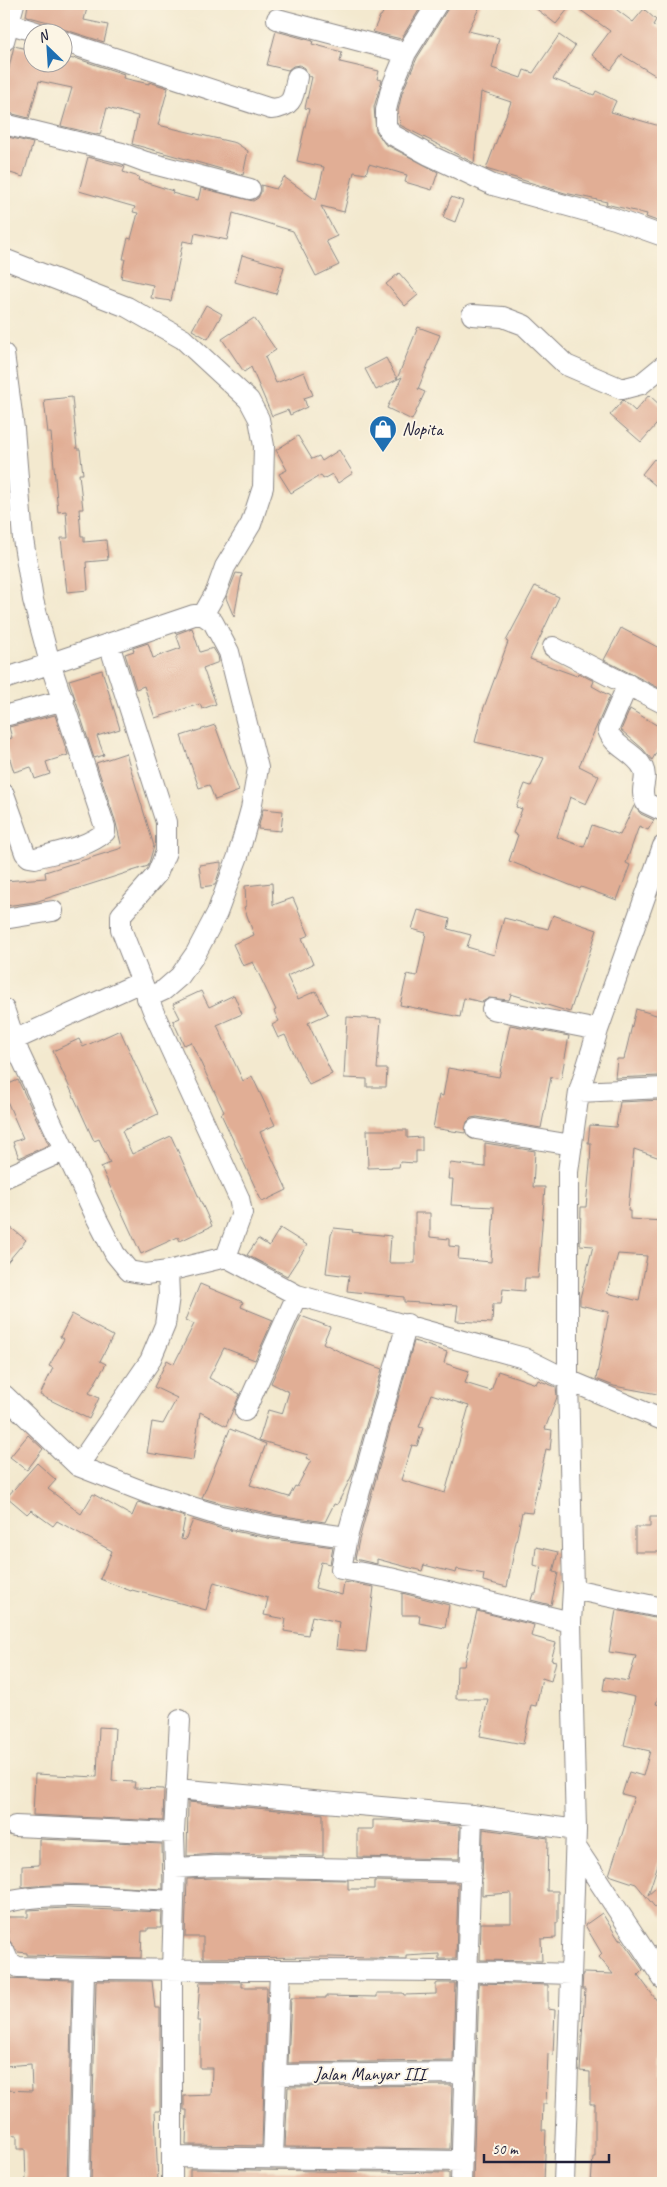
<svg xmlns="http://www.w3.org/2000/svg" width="667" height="2187" font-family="Caveat,sans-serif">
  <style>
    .building { fill: #e1ae95; fill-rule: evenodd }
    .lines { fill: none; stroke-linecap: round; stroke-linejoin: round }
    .minor-casing { stroke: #8a8685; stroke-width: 22 }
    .minor { stroke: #fff; stroke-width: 20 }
    .labels { text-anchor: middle; stroke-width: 4; stroke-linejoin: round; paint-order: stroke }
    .poi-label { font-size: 18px; fill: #22223b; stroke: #fcf5e5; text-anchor: start }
    .street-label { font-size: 18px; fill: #22223b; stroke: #fcf5e5 }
  </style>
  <rect width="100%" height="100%" fill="#fcf5e5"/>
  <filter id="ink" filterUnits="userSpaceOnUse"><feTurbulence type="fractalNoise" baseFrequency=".02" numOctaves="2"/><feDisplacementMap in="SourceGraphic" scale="10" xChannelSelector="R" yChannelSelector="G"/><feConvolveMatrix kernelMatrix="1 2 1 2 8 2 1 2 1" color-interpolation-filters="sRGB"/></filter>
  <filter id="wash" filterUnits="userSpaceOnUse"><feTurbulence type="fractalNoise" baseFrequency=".0096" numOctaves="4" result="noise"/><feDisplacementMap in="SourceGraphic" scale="20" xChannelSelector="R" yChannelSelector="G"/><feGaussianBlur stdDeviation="1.12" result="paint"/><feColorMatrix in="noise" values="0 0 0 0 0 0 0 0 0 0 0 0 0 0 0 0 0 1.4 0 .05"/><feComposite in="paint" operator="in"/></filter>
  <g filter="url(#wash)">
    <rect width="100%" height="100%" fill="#f3e9cf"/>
    <g id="blocks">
      <path class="building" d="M28,4H88L84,20L108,25L104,42L66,30L54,29L55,24L26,16Z
        M388,4H416L421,7L401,39L373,32L380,16H381Z
        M449,4H481L468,31L499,38L492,68L521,78L524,70L533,73L559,35L575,46L553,79L594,95L596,91L616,101L611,112L663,127V223L646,217L647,214L606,204L607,202L565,193L486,169L511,102L481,92L474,163L400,125L398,111L402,93L417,58L447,10Z
        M530,4H609L633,22L644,9L656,20L653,25L663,31V80L622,55L611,70L592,55L610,31L572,4L556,24Z
        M276,31L313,41L312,44L342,52L340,62L379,71L377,79L382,80L374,107L376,131L385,144L438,172L432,190L405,182L407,175L369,164L366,174L354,172L344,212L321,206L337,236L326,241L339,265L316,276L293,231L233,213L227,240L195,233L193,243L183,241L171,301L151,298L153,285L121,278L125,259H123L126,246L128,238L131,239L138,213L133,212L135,207L79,191L88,157L125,167L123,172L139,177L138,180L173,191L172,193L198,200L201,188L253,201L258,198L261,192V185L276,189L284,177L316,200L324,167L297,161L309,109L305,108L312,77L308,76L305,68L300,65L293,66L288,70L267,65Z
        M14,46L32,50V62H62V57L74,59L75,58L124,74L123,78L149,84V82L168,88L158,125L236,143L248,151L243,175L132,144L138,116L107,108L100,135L61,126L72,88L39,81L29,118L9,113V111L4,110V89Z
        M4,136L33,143L23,177L4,171Z
        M451,197L463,201L455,222L443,217Z
        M242,255L284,267L276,294L235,282Z
        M399,273L418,295L405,306L386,284Z
        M206,305L222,314L208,339L192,330Z
        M254,318L276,350L265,357L276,383L304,372L313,395L304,398L307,407L290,415L288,410L272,416L251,367L244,372L222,339Z
        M418,327L440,335L418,389L425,392L412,420L387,408L402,377L376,390L365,369L386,358L397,379Z
        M649,395L663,408V417L641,442L610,415L623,400L635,411Z
        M72,397L77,449H80L83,474H79L83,509H79L81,536H84V542L106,540L108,560L86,562L88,590L67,592L61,538H68L66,511L58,512L51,433H48L44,400Z
        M298,436L312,459L319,456L322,461L339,450L353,473L338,483L332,474L323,479L321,475L291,493L279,474L287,470L276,450Z
        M654,459L663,466V492L642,474Z
        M236,573L242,574L234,617L226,598Z
        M535,586L559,597L530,659L577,676L578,673L594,681L592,686L610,696L579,766L599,776L586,804L570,797L557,837L584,847L592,825L620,835L634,806L641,814L654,820L648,830L639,826L626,863L630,865L617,900L581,887L580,889L509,861L518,835L513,833L522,809L516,807L525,784L531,786L544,758L475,742L483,710L508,642L506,641Z
        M192,628L200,652L213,648L218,656L219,662L203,668L216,704L202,709L200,704L155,718L144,686L136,689L125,654L134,651L133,648L148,643L153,658L181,648L176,634Z
        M621,628L663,650V690L604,660Z
        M102,670L120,729L97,736L104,755L94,758L69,680Z
        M630,709L663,729V741L652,760L643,749L621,730Z
        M55,715L68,755L46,762L50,774L35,779L31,767L14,772L4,740L12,738L9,727Z
        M215,725L239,791L215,800L209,785L199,788L181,736Z
        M126,753L154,846L148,866L35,902L5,906L4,881L46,878L45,872L122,848L116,823L96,763Z
        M263,809L283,811L281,831L258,829Z
        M221,862V867L215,885L202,887L199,865Z
        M272,883L273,905L293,898L309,935L302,938L313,964L287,976L298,999L316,991L328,1014L308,1023L332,1074L309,1085L285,1035L278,1038L272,1025L279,1021L274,1011L276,1010L253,962L243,966L233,944L254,935L244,907L246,906L245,886Z
        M418,910L450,919L448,929L471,935L467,947L494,955L504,918L548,929L553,915L597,930L570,1012L511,994L509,1000L489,998L482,1002L464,998L460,1017L400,1005L407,974L417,976L426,933L412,929Z
        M201,991L209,1007L234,995L242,1014L217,1025L243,1081L252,1076L275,1125L260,1132L287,1190L262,1202L221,1114L224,1112L191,1042L184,1045L173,1021L180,1018L173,1004Z
        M636,1009L663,1017V1063L660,1062L659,1076L615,1078L617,1059H624Z
        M347,1017L381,1019L377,1069H387L386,1087H367V1079L344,1078Z
        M510,1025L569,1036L561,1079L551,1077L541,1128L477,1117L471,1118L467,1122L465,1133L433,1128L439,1095L443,1096L448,1068L499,1077Z
        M120,1030L158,1114L122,1131L132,1154L171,1136L212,1226L180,1241L178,1237L141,1254L101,1167L110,1163L99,1139L94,1141L53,1051L79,1039L83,1047Z
        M18,1080L49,1145L19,1158L13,1142L23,1138L7,1101L4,1103V1086Z
        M663,1100V1159L634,1149L628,1211H630V1219L663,1221V1395L614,1386L596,1379L609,1312L580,1305V1298L593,1246L580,1245L581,1207H586L590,1164L591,1143H588L590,1125L616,1127L620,1102ZM618,1254L647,1256L639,1301L607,1293Z
        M367,1130H407V1138L422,1137V1151H416V1163L400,1162L399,1167L368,1168Z
        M485,1143L535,1151L533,1187H545L538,1278H525L524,1291L503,1289L501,1304H493L492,1323L456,1321L458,1305L404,1302V1297L347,1291L349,1276L326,1273L331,1235L334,1228L353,1230L352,1232L391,1236L389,1263H415V1213H430V1237L449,1239V1246L459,1247L458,1259L491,1262L494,1207L451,1205L453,1179H448L450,1163L485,1167Z
        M4,1222L26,1240L4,1266Z
        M280,1228L307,1245L287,1276L247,1255L258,1239L269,1246Z
        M200,1284L243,1302L241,1307L273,1320L255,1360L224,1348L209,1378L240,1394L226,1426L200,1412L193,1460L147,1453L152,1422L163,1424L177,1398L154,1387L167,1360L174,1364L194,1324L185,1320Z
        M72,1314L113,1336L100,1361L106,1364L89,1393L99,1398L89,1419L40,1395L53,1368L49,1366L64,1339L60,1337Z
        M301,1316L330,1327L323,1343L354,1359L382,1369L352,1475L337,1505L334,1504L325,1522L277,1515L224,1504L202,1498L230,1429L266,1444L250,1485L289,1497L295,1486L297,1487L311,1460L306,1458L308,1455L259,1440L268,1410L282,1414L289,1392L271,1383Z
        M414,1341L447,1352L444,1363L469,1371L465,1383L491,1391L498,1371L536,1384L538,1380L556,1387L557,1397L545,1429L552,1430L550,1450L546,1449L532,1513L522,1512L507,1587L483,1581L484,1574L457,1569L456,1573L424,1565L422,1571L377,1559V1564L355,1559L359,1540ZM431,1394L469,1406L445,1493L401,1480L412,1445L417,1446L423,1428L419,1427Z
        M28,1435L43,1449L27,1470L10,1457Z
        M37,1463L56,1480L48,1489L81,1514L93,1494L132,1516L138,1502L185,1517L181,1539L185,1540L193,1520L219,1528L273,1539L333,1547L330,1564L321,1562L315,1588L342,1595L344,1582L374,1587L366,1652L336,1649L339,1622L312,1616L308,1635L284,1631L286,1619L264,1615L268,1598L214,1582L206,1610L132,1590L131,1591L100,1579L112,1551L57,1521L53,1526L31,1510L27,1514L7,1497Z
        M650,1517H663V1552H635V1527H650Z
        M536,1547L558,1552L553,1572L558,1573L551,1605L531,1600L533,1594H536L541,1567L534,1565Z
        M402,1593L449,1605L445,1628L419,1623L420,1615H402Z
        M616,1610L659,1619L658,1624L663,1625V1682L656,1704L663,1706V1849L648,1895L663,1882V1917L636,1884L609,1875L634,1797L622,1794L629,1772L643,1776L650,1751L624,1745L635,1697L603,1690L605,1677L628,1681L636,1656L609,1652Z
        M477,1611L534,1625L531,1636L556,1643L551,1660L556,1661L551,1681L542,1678L536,1706L531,1705L523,1744L480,1736L488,1699H456L457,1666H464Z
        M99,1727L115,1728L112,1781L135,1782L134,1788L164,1789L163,1821L33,1815L35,1774L97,1777Z
        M188,1802L323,1814V1856L215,1854L187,1856Z
        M373,1820H392L460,1826L459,1859L357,1857V1829H373Z
        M483,1829L548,1838L547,1891H558V1923H556V1938L541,1939L542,1961L480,1960L481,1923H511V1893L482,1895Z
        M39,1839L162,1844L163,1889L66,1884L22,1887V1866L39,1865Z
        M215,1878L348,1880V1889H374V1881L458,1883L456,1959H439V1954L406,1956V1959L330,1957L203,1958V1937H185L187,1879Z
        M66,1908L162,1912L161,1928H148V1931H142L141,1958L27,1955V1953L18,1952L9,1940L6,1917H28V1910Z
        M602,1913L619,1940L621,1939L629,1950L643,1970L638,1975L663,2009L660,2076H662L661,2183H591L593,2157H595V2104H590V2072L580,2071L585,1989H582L583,1973L613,1974L599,1957L602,1954L585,1925Z
        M4,1978L72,1980L67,2183H26L25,2149H17V2135L4,2134V2090L32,2091L31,2064L4,2066Z
        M96,1981H152L155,2008H160V2111H155L158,2183H91Z
        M200,1982H242V1987H267L262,2146L186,2145L187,2110H184V2096L211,2095L212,2068H200V2021H197Z
        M438,1983H455L453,2061L288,2063L291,1998H326V1996L377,1997V1993H403L404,1995L436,1994V1984Z
        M479,1983L548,1985V2009L555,2010L553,2055L548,2054L546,2104H543L542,2130H546L544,2183H473Z
        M452,2085L450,2149L285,2147L288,2087Z
        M190,2169L449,2173V2183H190Z"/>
    </g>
  </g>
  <g filter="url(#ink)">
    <use href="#blocks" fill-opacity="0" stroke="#8a8685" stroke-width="1"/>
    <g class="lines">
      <g class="minor-casing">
        <path id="minor" d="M437,4L406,53L391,89L386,110V125L391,134L429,155L493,185L615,219L663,236
          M277,19L406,53
          M8,23L36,32
          M4,41L14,4
          M62,41L271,109C294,107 293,97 297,77
          M4,124L122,153L146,162L250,189
          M4,259L127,307L183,339L249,400L259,419L264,446L263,487L251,524L225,567L216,592L203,615
          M472,315L503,317L524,325L566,365L622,389L641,384L663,366
          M4,354L14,429L23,539L33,600L50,663L105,827V832C87,848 57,852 35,858L29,857L25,853L4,794
          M109,644L166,822V852L157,874L121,915V929L154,1013L239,1198L242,1213L226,1257
          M553,647L663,703
          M4,679L194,615H203L213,622L229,652L258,768L251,809L238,856L217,913L196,953L180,976L164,990L147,998
          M628,684L608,730C613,747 635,752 643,768C649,780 638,788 646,803L663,811
          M4,716L64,700
          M4,919L53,911
          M4,1009L19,1053L97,1219L115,1254L129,1271L146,1274L168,1271L226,1257L297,1295L524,1358L568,1380L663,1420
          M492,1009L598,1030
          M14,1040L141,982
          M579,1092L663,1088
          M476,1129L572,1145
          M4,1178L66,1150
          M407,1324L347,1537L341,1569L390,1578L571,1622
          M4,1395L78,1466L150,1494L221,1516L275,1527L347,1537
          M245,1411L297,1295
          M78,1466L150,1361L165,1325L169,1296L168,1271
          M573,1589L663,1608
          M176,1789L472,1815L576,1830
          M15,1826L174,1833
          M576,1847L663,1979
          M175,1868L215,1866L471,1871
          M4,1903C52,1890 123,1899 174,1901
          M4,1951L9,1962L18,1967C202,1973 387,1967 571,1974
          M276,2075L465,2073
          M174,2157L462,2161
          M273,2157L280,1970
          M79,2183L84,1969
          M172,2183V1970L175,1868L174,1833L180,1720
          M461,2183L472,1815
          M564,2183L576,1830L571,1622L573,1589L568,1380V1172L579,1092L598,1030L663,846"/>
      </g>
      <use href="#minor" class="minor"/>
    </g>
  </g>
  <defs>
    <g id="shop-pin" transform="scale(1.4375)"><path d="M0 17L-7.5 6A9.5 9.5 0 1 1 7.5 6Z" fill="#1f6fb2" stroke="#fcf5e5"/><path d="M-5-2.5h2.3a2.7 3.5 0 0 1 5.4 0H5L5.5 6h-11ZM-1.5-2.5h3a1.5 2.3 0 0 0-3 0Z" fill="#fff"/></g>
  </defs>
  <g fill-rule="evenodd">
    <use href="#shop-pin" x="383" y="429"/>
  </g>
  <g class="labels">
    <g class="poi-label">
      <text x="402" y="435">Nopita</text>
    </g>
    <g class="street-label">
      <text x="370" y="2080">Jalan Manyar III</text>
    </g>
  </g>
  <rect width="667" height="2187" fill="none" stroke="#fcf5e5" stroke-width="20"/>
  <g transform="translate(48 48) rotate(335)"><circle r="24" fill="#fcf5e5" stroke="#a5a1a1"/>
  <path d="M0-4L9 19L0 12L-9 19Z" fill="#1f6fb2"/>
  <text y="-8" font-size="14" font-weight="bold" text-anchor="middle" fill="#22223b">N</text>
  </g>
  <path d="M484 2154v8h125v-8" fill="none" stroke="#22223b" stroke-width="2.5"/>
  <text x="492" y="2154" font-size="15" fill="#22223b" stroke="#fcf5e5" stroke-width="4" paint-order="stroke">50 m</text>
</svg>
